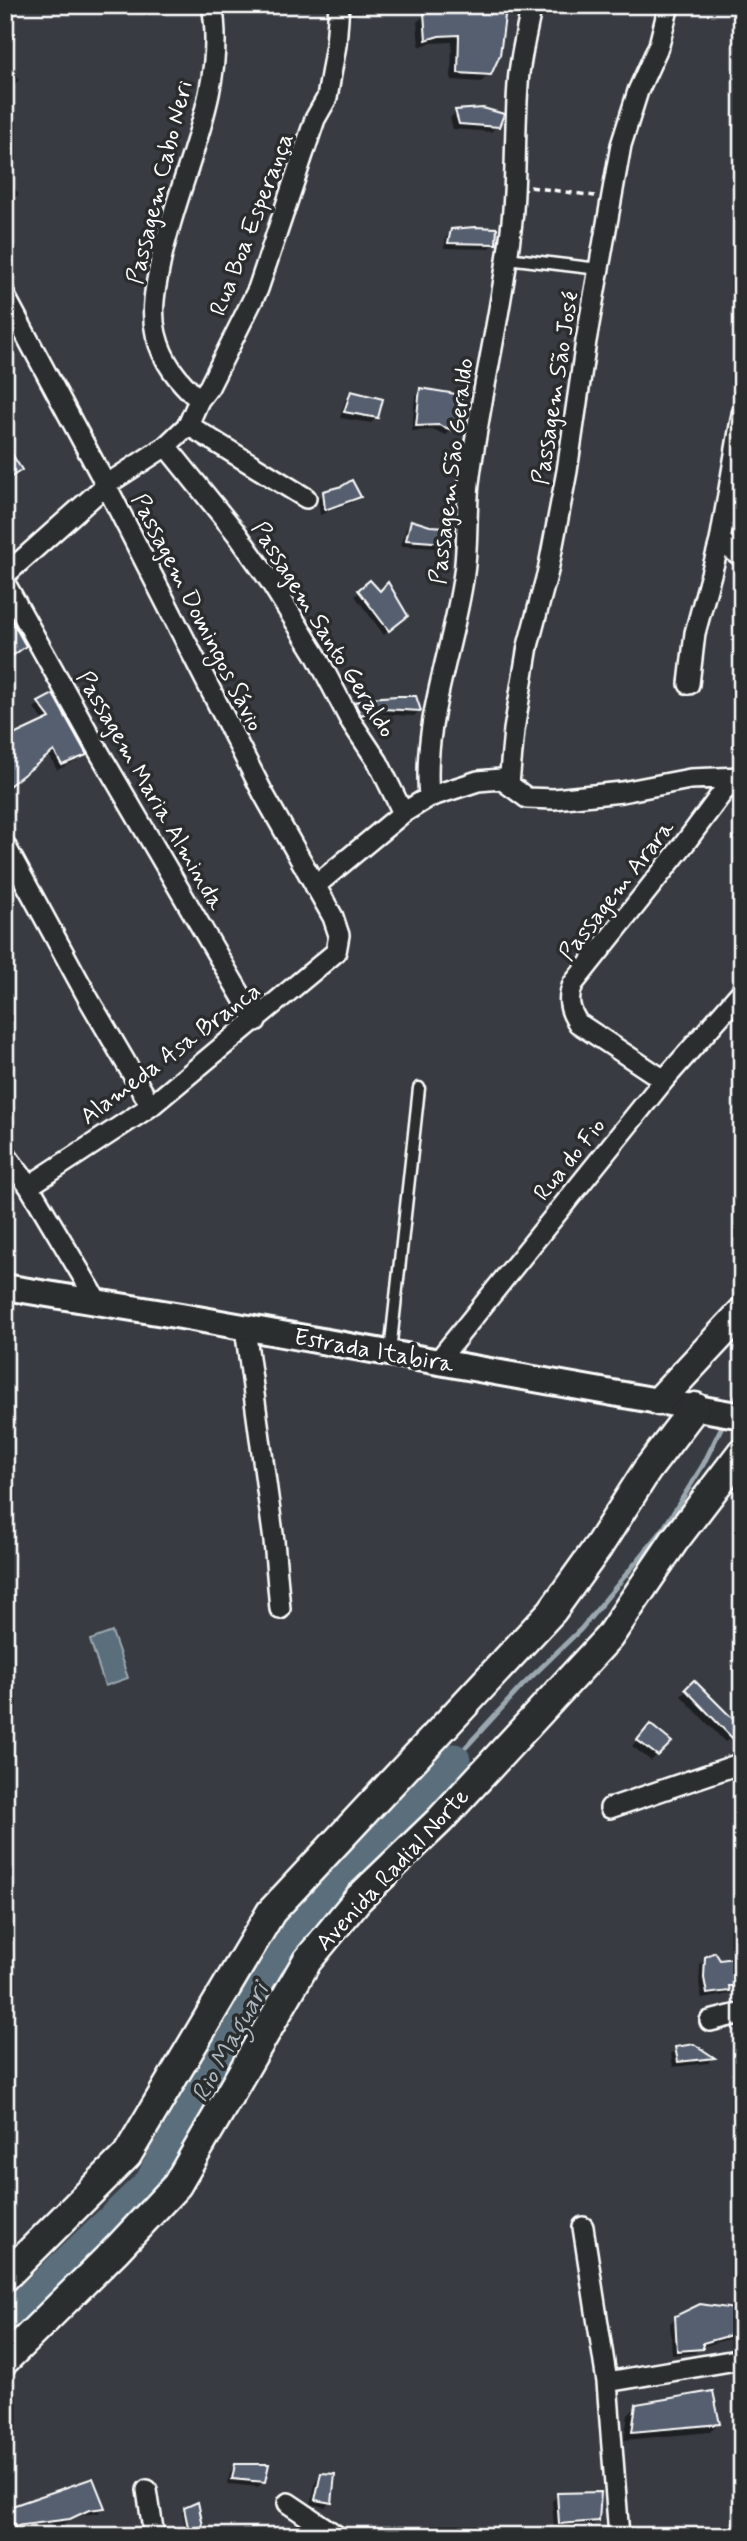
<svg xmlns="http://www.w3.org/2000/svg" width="747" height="2541" font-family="Mynerve,sans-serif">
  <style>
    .water { fill: #5a6e7c; stroke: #9ca8b0; stroke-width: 2 }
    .shadow { fill: #0007 }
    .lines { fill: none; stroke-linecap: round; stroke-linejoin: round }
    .stream { stroke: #9ca8b0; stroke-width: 5 }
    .river { stroke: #5a6e7c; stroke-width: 33 }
    .building { fill: #575f70; stroke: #fff; stroke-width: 2 }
    .service-casing { stroke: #fff; stroke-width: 15 }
    .minor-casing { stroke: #fff; stroke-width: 24 }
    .tertiary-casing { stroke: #fff; stroke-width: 30 }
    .secondary-casing { stroke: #fff; stroke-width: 33 }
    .path { stroke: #fff; stroke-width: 3.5; stroke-dasharray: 7 5; stroke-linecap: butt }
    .service { stroke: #2a2d2e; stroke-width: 10 }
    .minor { stroke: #2a2d2e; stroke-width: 19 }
    .tertiary { stroke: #2a2d2e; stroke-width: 24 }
    .secondary { stroke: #2a2d2e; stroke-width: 28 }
    .labels { text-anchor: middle; stroke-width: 7; stroke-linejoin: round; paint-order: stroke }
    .street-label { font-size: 24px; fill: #fff; stroke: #2a2d2e }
    .water-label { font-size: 26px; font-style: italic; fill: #acb6be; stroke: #2a2d2e }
  </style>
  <rect width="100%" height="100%" fill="#383c42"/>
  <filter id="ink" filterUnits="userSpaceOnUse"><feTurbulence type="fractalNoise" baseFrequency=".0143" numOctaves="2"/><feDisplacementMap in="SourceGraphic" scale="14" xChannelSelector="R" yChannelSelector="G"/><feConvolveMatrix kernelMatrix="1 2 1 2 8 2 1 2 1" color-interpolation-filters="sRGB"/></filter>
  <g filter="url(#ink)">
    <path class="water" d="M112,1632L128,1678L105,1686L90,1640Z"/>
    <path class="shadow" d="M348,5H387L349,18L346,8Z
      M504,10L490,74L481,82L451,80L452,42L430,43L419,47L417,22L425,15Z
      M6,61L19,80L5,93V61Z
      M456,112L497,126L491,132L453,129L450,118Z
      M12,186L19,194L5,207V192Z
      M452,231L494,243L488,249L444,248L446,237Z
      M421,390L452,430L446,435L432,430L412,431L415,396Z
      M351,393L377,417L371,423L340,418L346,398Z
      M324,493L358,497L353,502L320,515L318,498Z
      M412,522L430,527L445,542L439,548L401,546L406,528Z
      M370,582L401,621L384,635L355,596Z
      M5,612L24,646L5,661Z
      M52,696L85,755L79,760L57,770L49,755L5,788V730L11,738L44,723L34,708Z
      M367,699L419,711L414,716L375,714L356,720L350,709L355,703Z
      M694,1682L736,1735L725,1742L681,1696Z
      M644,1732L670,1742L651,1761L632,1746Z
      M706,1959L719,1962L742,1959V1992L702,1999L699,1984L700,1965Z
      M676,2049L712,2058L708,2063L673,2067L671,2054Z
      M738,2296L742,2297V2347H736V2337L701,2347L695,2353L672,2355L670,2323L676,2318L734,2310L733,2302Z
      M637,2406L718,2423L710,2432L624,2440L628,2415Z
      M236,2466L264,2481L258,2487L228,2484L230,2472Z
      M321,2475L330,2502L325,2507L311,2504L316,2480Z
      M558,2495L598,2520L592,2526L554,2529L552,2501Z
      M13,2507H103L98,2513L82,2515L62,2524L10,2530L7,2528V2513Z
      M185,2510L199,2528L187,2533L182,2512Z"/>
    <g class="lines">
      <path class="stream" d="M731,1408L742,1387
        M454,1760L522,1686L581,1629L662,1531L703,1465L725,1420"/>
      <path class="river" d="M5,2323L151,2183L173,2139L289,1931L353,1869L454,1760"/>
    </g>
    <path class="building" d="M506,8L500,55L491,75L458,73L459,35L439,36L426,40L424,13Z
      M483,108L504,114L499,127L459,124L455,110Z
      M475,227L497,228L496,244L448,243L451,229Z
      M420,388L462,395L454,431L439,425L416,426Z
      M351,391L383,399L378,418L344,412Z
      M5,443L22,470L5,481Z
      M352,480L361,497L325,510L323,491L342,486Z
      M411,520L430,526L448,527L446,543L406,540Z
      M370,580L380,591L388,582L408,616L389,631L358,590Z
      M5,609L26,646L11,657L5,647Z
      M53,694L87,755L62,765L54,751L5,789V739L50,718L38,702Z
      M397,696H416L421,711L382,709L361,715L354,702L367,700V698Z
      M694,1680L742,1728V1731L732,1738L685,1689Z
      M650,1724L672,1742L658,1756L637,1740Z
      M715,1952L720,1960L742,1957L741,1986H729L730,1991L707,1994L704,1978L705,1957Z
      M694,2044L715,2058L678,2062L675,2047Z
      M700,2304L742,2310V2332L703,2343V2349L677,2351L675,2316Z
      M713,2391L720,2424L632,2432L636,2404Z
      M235,2464H269L265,2482L232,2479Z
      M321,2473L335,2474L332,2503L315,2500Z
      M93,2478L105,2508L89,2510L70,2519L16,2526L12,2522V2506Z
      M601,2492L599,2521L559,2524L557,2493Z
      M198,2502L203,2526L189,2532L184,2508Z"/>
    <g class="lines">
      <g class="service-casing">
        <path id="service" d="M507,258L599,269
          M390,1352L419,1088"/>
      </g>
      <g class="minor-casing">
        <path id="minor" d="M5,296L106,485L263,793L333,917L339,935L336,952L151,1106L29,1186
          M199,400C178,380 163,363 156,334C150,309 156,285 161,260C178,178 228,90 212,5
          M188,425L306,498
          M166,446L237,534L270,581L316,655L350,720L378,762L403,813
          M720,541L742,557
          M5,575L106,485L166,446L188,425L199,400L209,387L258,289L315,119L327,98L336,45L339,5
          M5,583L99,752L256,1021
          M689,684L695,633L720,541L742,414
          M509,784L514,730L528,646L548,571L567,471L586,341L621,145L638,91L659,45L669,5
          M429,797C422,720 454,648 464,573C468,543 466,513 469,483C480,395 503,309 512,221C517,172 514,122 519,73C522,50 527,28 532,5
          M5,845L88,998L151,1106
          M315,886L403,813L429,797L478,781L501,779L527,798L554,799L622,792L690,779L742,777
          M664,1080L578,1023C569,1010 567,999 573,984L685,843L734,777
          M5,1154L29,1186L98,1302
          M245,1328L274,1541L280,1609
          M438,1361L664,1080L742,991
          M610,1808L742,1763
          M710,2021L742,2013
          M583,2227L607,2382L619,2536
          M607,2382L742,2359
          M147,2490L154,2536
          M288,2503L337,2536
          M5,2531L6,2536"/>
      </g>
      <g class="tertiary-casing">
        <path id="tertiary" d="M5,1287L181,1316L742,1416"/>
      </g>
      <g class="secondary-casing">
        <path id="secondary" d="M659,1401L742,1312
          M5,2277L127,2155L271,1912L552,1611L598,1547L647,1470L695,1407
          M5,2360L117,2249L177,2185L307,1961L358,1899L440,1820L609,1637L674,1541L742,1452"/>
      </g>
      <path class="path" d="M530,187L595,196"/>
      <use href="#service" class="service"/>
      <use href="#minor" class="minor"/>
      <use href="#tertiary" class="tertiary"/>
      <use href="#secondary" class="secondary"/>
    </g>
  </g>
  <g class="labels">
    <g class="street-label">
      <text transform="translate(159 182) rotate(-76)" y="8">Passagem Cabo Neri</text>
      <text transform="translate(251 224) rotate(-69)" y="8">Rua Boa Esperança</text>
      <text transform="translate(555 388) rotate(-81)" y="8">Passagem São José</text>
      <text transform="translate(451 471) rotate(-83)" y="8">Passagem São Geraldo</text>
      <text transform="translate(198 612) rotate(63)" y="8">Passagem Domingos Sávio</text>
      <text transform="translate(324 629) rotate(58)" y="8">Passagem Santo Geraldo</text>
      <text transform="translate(151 790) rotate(60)" y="8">Passagem Maria Alminda</text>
      <text transform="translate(616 890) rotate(-52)" y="8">Passagem Arara</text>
      <text transform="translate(170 1053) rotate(-37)" y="8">Alameda Asa Branca</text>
      <text transform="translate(569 1159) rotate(-51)" y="8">Rua do Fio</text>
      <text transform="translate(374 1350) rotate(10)" y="8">Estrada Itabira</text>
      <text transform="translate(392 1869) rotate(-47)" y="8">Avenida Radial Norte</text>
    </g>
    <g class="water-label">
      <text transform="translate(229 2042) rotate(-61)" y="9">Rio Maguari</text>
    </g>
  </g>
  <rect width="747" height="2541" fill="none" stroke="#2a2d2e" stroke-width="28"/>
  <rect x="14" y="14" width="719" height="2513" fill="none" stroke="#fff" stroke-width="2.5" filter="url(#ink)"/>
</svg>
